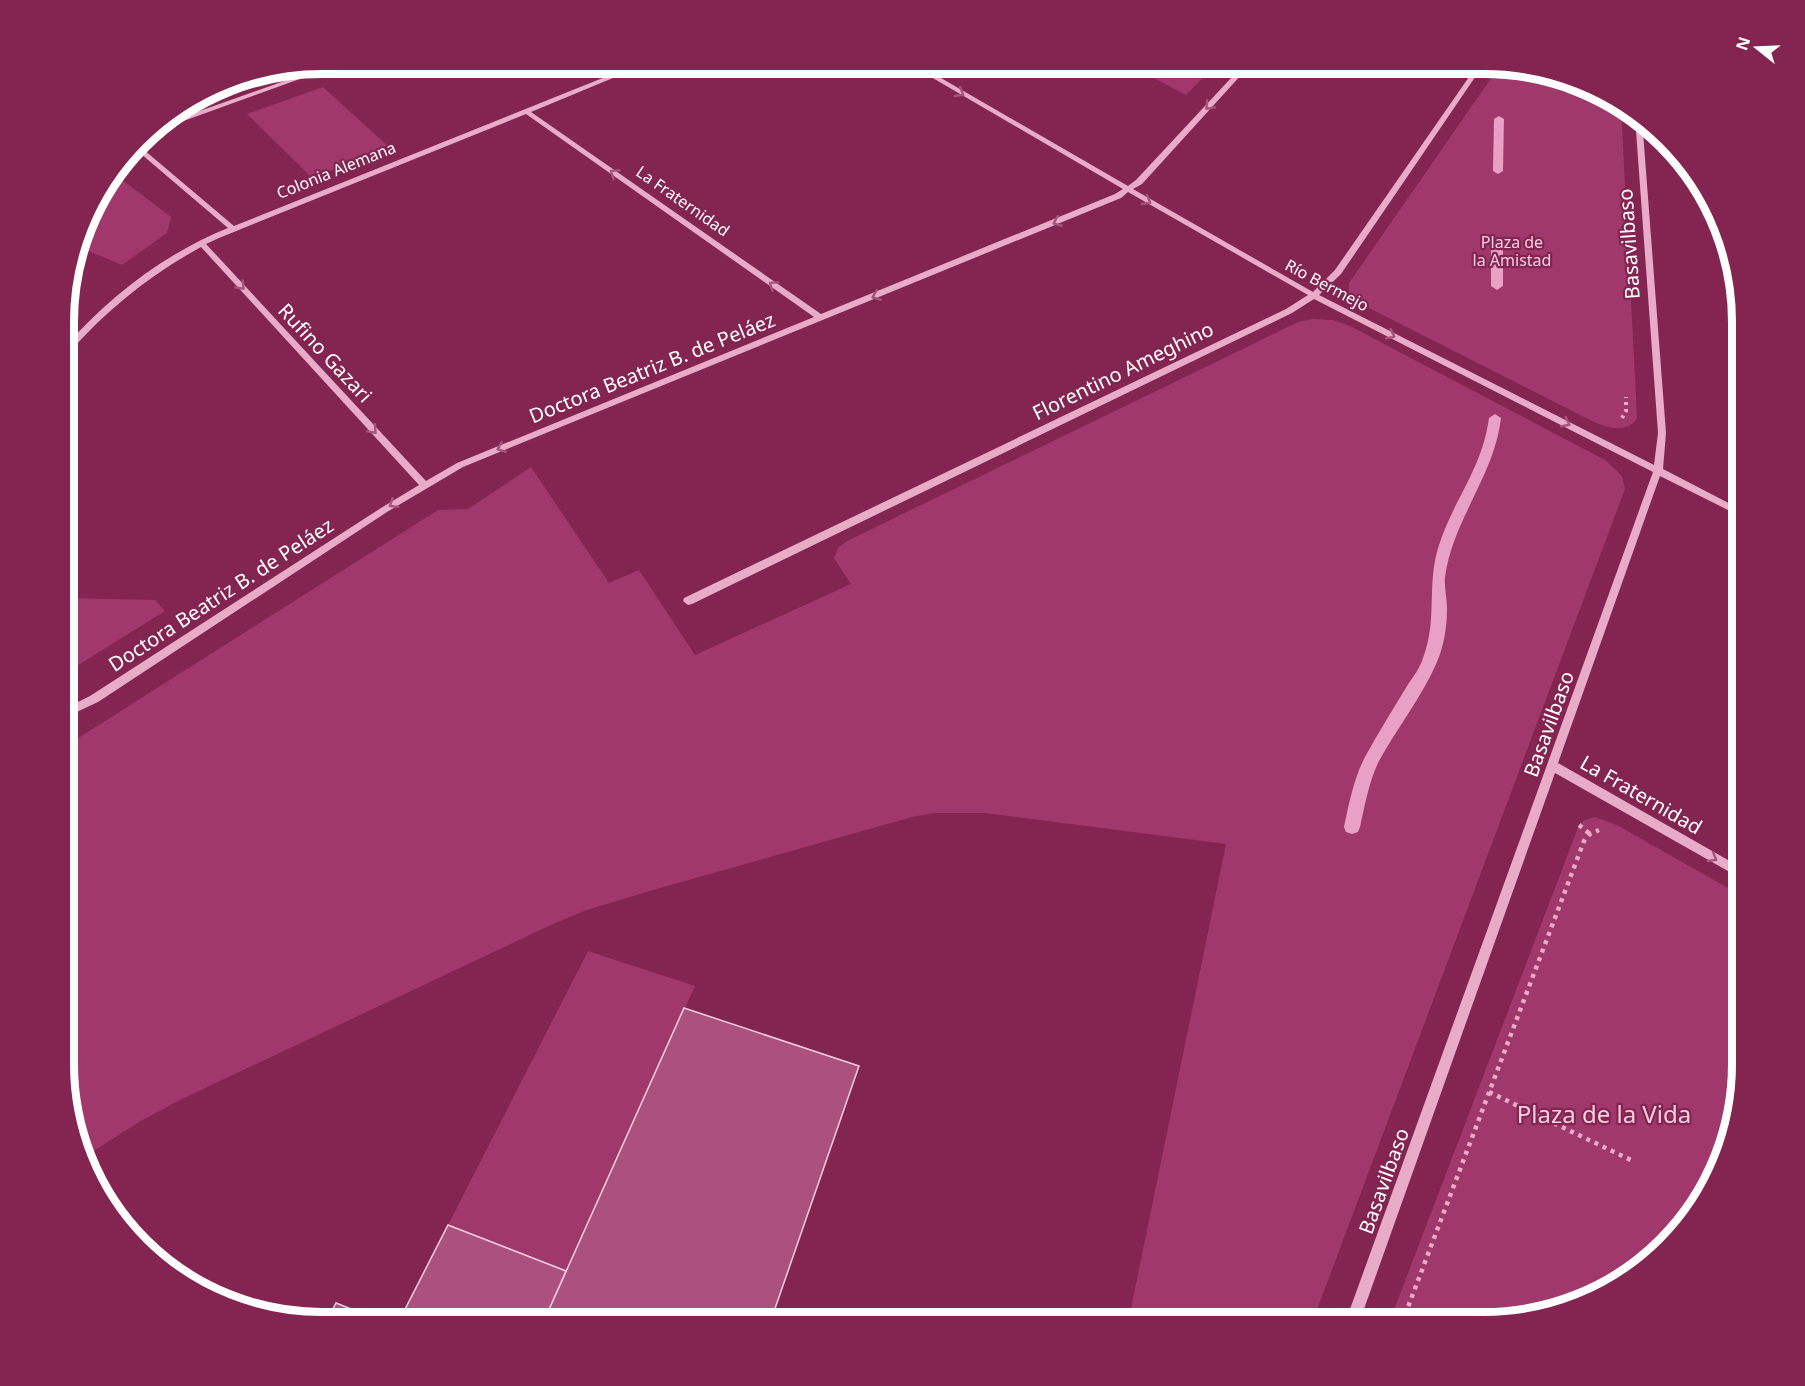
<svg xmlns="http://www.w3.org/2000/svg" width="1805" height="1386" font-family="'Noto Sans',sans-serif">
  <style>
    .green { fill: #a0386b }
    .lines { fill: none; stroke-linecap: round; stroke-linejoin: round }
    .stream { fill: #e8a0c4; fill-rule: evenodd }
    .building { fill: #ac507d; stroke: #f6cfe2; stroke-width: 1.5 }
    .path-far2 { stroke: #e8acc9; stroke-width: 2; stroke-dasharray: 2 3; stroke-linecap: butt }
    .path-far1 { stroke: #e8acc9; stroke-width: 4; stroke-dasharray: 3 4; stroke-linecap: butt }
    .path { stroke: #e8acc9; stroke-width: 4.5; stroke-dasharray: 4 5; stroke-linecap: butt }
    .minor { fill: #e8acc9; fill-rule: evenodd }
    .oneway { stroke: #a6547b }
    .labels { text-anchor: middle; stroke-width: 4.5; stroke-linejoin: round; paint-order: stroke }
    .far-street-label { font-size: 16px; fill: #fff; stroke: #832451 }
    .far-park-label { font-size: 16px; fill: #f6cfe2; stroke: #832451 }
    .street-label { font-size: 20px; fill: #fff; stroke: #832451 }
    .near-park-label { font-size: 24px; fill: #f6cfe2; stroke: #832451 }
    .rim { fill: none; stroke: #fff; stroke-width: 8 }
  </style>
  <rect width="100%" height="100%" fill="#832451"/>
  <path class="green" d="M1125,63H1217L1186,95Z
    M309,65L183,110L175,113L224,85L255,74Z
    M1510,70L1582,83L1621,107L1637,416L1636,420C1625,433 1608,428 1594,422L1359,303L1349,294V283L1494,74Z
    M323,87L390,148L312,178L247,114Z
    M113,173L171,217L167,233L122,265L79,247L97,192Z
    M1313,319L1333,320L1350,326L1605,460L1622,476L1625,489L1312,1323H1128L1226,844L985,813H934L912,817L653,890L587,910L553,924L182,1099L139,1122L84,1157L64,1082V747L438,510L468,509L531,467L609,583L639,570L695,655L851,584L834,558L838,548L847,541L1298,322Z
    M65,598L155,600L165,611L64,674Z
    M1595,817L1617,825L1742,896L1741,1082L1722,1164L1678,1235L1598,1297L1484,1323H1389L1579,825L1583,821Z
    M588,951L695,986L566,1271L448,1225Z"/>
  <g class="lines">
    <path class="stream" d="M1499,116L1504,119L1503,171L1498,174L1493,171L1494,119Z
      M1497,244L1503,247V286L1497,290L1491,286V247Z
      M1495,414L1501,418C1494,477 1453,519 1445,577C1444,587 1447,598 1447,609C1447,626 1444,646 1437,662C1422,697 1397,728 1379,761C1369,781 1365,805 1360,827L1358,832L1352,834L1346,832L1344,827C1349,803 1354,778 1365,757C1378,733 1393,709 1407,686C1413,677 1420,668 1423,658C1438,619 1426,585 1439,545C1454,499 1482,469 1489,418Z"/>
  </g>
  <path class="building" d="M684,1008L859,1066L770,1323H543Z
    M448,1225L566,1271L543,1323H398Z
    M336,1303L384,1322H326Z"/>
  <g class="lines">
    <path class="path-far2" d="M1506,75L1587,85"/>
    <path class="path-far1" d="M1622,418L1626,411V397"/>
    <path class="path" d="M1579,825L1590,834
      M1489,1092L1635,1162
      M1402,1323L1584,841L1590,834L1599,830"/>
    <path class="minor" d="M335,63H344L145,135L149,129Z
      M640,63H649L531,112L821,314L1115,194L1123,189L907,63H915L1128,186L1136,180L1245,63H1252L1142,184L1133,189L1313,292L1335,270L1478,64H1484L1341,274L1319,295L1654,465L1658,433L1635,117L1636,116L1642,119L1666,433L1663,469L1742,510V517L1660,476L1558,763L1742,868V879L1555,773L1359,1323H1345L1653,472L1314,299L1292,313L692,604L688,605L683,601L684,598L1286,309L1308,295L1128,192L1121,198L463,467L387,512L98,702L64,718V709L90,696L381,508L419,485L201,247C150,275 106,310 68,354L65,355V347C109,296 166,253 228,228L134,148L137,144L234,226ZM526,114L814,317L457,463L426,481L206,244L219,238Z"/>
  </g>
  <defs><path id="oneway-chevron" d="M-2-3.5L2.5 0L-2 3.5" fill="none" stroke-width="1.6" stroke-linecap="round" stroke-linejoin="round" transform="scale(1.5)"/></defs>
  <g class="oneway">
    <use href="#oneway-chevron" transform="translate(960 93) rotate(30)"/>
    <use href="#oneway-chevron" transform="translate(1209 106) rotate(133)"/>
    <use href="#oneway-chevron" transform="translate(614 173) rotate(-145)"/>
    <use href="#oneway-chevron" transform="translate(1147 201) rotate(30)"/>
    <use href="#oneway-chevron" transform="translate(1057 222) rotate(158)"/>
    <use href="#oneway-chevron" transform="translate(773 285) rotate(-145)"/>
    <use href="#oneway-chevron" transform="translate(241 286) rotate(47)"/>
    <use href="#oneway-chevron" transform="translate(876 296) rotate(158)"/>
    <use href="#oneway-chevron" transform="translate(1391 335) rotate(27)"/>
    <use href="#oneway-chevron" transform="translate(1566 423) rotate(27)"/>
    <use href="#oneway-chevron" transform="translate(373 430) rotate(47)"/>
    <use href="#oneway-chevron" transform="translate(501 448) rotate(158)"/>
    <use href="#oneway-chevron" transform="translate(393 504) rotate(148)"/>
    <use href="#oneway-chevron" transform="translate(1713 858) rotate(30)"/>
  </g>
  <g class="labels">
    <g class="far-street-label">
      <text transform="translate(336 170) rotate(-22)" y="6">Colonia Alemana</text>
      <text transform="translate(683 201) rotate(35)" y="6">La Fraternidad</text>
      <text transform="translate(1327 285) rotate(28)" y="6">Río Bermejo</text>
    </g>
    <g class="far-park-label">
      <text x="1512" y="248">Plaza de<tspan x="1512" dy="18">la Amistad</tspan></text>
    </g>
    <g class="street-label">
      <text transform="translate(1629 244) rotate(-94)" y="7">Basavilbaso</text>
      <text transform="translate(325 353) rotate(47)" y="7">Rufino Gazari</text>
      <text transform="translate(652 368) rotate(-22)" y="7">Doctora Beatriz B. de Peláez</text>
      <text transform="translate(1123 371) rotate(-26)" y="7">Florentino Ameghino</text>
      <text transform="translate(221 595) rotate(-33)" y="7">Doctora Beatriz B. de Peláez</text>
      <text transform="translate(1549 724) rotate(-70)" y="7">Basavilbaso</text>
      <text transform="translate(1641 795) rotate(30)" y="7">La Fraternidad</text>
      <text transform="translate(1384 1181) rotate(-70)" y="7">Basavilbaso</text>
    </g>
    <g class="near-park-label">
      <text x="1604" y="1123">Plaza de la Vida</text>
    </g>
  </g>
  <path d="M0 0H1805V1386H0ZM322 74H1484A248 248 0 0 1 1732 322V1064A248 248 0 0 1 1484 1312H322A248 248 0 0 1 74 1064V322A248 248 0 0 1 322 74Z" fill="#832451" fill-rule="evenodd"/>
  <path class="rim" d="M322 74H1484A248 248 0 0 1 1732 322V1064A248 248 0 0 1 1484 1312H322A248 248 0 0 1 74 1064V322A248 248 0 0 1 322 74Z"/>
  <g transform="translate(1757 48) rotate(288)" stroke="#832451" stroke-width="4.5" paint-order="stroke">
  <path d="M0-4.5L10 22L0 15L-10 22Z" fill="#ffffff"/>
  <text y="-9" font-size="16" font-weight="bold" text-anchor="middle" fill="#ffffff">N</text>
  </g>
</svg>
